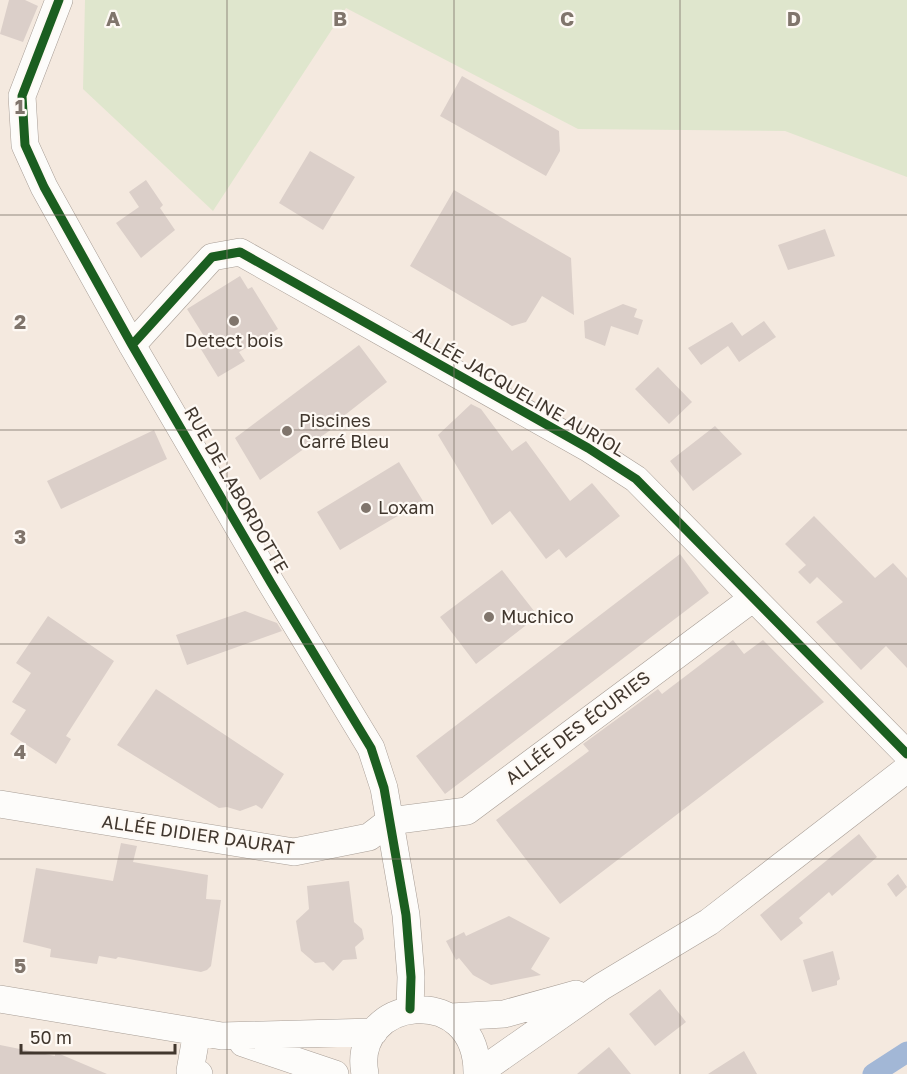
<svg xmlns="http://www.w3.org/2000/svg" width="907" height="1074" font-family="'Golos Text',sans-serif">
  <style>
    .green { fill: #dfe6cd }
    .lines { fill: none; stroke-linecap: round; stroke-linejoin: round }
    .canal { stroke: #a2b7d6; stroke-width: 21 }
    .building { fill: #dbcfc9 }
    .minor-casing { stroke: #a89e96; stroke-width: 28 }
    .minor { stroke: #fdfcfa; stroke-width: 27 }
    .cycleway-casing { stroke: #fef9f4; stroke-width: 13 }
    .cycleway { stroke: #1b5e20; stroke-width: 9 }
    .grid { fill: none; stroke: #80756c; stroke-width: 1.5; stroke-opacity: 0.55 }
    .poi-dot { fill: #80756c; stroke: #fef9f4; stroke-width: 2 }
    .labels { text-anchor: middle; stroke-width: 4.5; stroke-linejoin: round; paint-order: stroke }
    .poi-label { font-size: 18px; fill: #41372e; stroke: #fef9f4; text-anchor: start }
    .street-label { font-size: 18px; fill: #41372e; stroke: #fef9f4 }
    .grid-label { font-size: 20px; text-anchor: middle; font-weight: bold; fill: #80756c; stroke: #fef9f4; stroke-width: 4.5; stroke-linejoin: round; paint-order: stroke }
  </style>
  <rect width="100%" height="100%" fill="#f4e9df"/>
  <path class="green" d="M85,0H907V177L785,131L578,129L346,8L213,211L83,89Z"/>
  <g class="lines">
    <path class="canal" d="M873,1074L907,1052"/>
  </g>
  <path class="building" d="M9,0H25L38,6L23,42L0,34Z
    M462,76L559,131L560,151L546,176L440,116Z
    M310,151L355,177L323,230L279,203Z
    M146,180L163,205L160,208L175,230L141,258L116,223L139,207L129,192Z
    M454,190L571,258L574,315L542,296L526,322L512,326L410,266Z
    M825,229L835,256L788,270L778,245Z
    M240,276L248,289L252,287L278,329L239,352L245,361L218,377L199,346L207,341L187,309Z
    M623,304L637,309L634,317L643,320L638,335L611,326L605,346L585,338L584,321Z
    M764,321L776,337L739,362L728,346L701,365L688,348L732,322L742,336Z
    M359,345L387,382L336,422L339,424L260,480L235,438Z
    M658,367L692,402L669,424L635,389Z
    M471,404L481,409L512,451L526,441L570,501L592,483L620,516L566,558L559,549L546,559L510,511L492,525L438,435Z
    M715,426L742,454L693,491L670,461Z
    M154,430L167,459L61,509L47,481Z
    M399,462L423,501L340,550L317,512Z
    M814,516L875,578L893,563L907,578V668L886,646L861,670L816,622L843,602L817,577L810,584L798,572L806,565L785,544Z
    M680,554L709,593L445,794L416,756Z
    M502,570L538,616L476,664L440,617Z
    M245,611L277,623L282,631L187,665L176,635Z
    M48,616L114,661L66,736L71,739L56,764L10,734L26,710L12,702L31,673L16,663Z
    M733,640L744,654L763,640L824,702L560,904L496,820L589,751L583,744L658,689L662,694Z
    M156,689L284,774L262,809L256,805L240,811L227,807L219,808L117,745Z
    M859,834L877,857L832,896L829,892L799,918L803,923L781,941L760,915Z
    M121,843L137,846L133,862L208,875L206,899L221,900L211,966L207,970L201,972L118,957L116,959L99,956L97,964L50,957L51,949L23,942L36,868L113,881Z
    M898,874L907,887L896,897L887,884Z
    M349,881L354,922L362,929L364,939L355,947L357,959L343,960L333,971L324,962L315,963L301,951L296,921L309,909L307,886Z
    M509,916L550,938L531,969L541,975L491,985L473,975L459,958L456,960L446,941L464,932L466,936Z
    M833,951L840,979L837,981V985L812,992L803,960Z
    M660,989L686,1022L655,1046L629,1014Z
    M0,1045L55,1056V1052L107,1074H0Z
    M609,1047L631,1074H577Z
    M744,1051L757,1074H708Z"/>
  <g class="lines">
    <g class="minor-casing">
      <path id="minor" d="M59,0L22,96L25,145L44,187L132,345L271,583L371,748L384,788L406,915L411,977L410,1009
        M132,345L212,257L240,252L588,448L636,479L907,754
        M0,804L294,852L369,837L390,821
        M390,821L467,811L752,599
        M0,999L222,1036L374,1032
        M451,1017L504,1014L576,994
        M197,1032L190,1071L199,1074
        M243,1043L335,1074
        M365,1074C350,997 478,980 477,1074
        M477,1074L601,987L709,922L907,769"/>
    </g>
    <use href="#minor" class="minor"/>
    <g class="cycleway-casing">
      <path id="cycleway" d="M59,0L22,96L25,145L44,187L132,345L271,583L371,748L384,788L406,915L411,977L410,1009
        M132,345L212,257L240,252L588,448L636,479L907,754"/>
    </g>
    <use href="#cycleway" class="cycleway"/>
  </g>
  <path class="grid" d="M227,0V1074M454,0V1074M680,0V1074M0,215H907M0,430H907M0,644H907M0,859H907"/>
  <g class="poi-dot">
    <circle cx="234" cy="321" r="6"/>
    <circle cx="287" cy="431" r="6"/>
    <circle cx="366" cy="508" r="6"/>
    <circle cx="489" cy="617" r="6"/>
  </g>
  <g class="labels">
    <g class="poi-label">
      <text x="234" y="347" text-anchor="middle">Detect bois</text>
      <text x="299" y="427">Piscines<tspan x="299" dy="21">Carré Bleu</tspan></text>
      <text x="378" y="514">Loxam</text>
      <text x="501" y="623">Muchico</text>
    </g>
    <g class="street-label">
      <text transform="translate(519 392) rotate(30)" y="6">ALLÉE JACQUELINE AURIOL</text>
      <text transform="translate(236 490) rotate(60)" y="6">RUE DE LABORDOTTE</text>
      <text transform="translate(578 728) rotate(-37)" y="6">ALLÉE DES ÉCURIES</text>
      <text transform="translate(198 835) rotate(8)" y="6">ALLÉE DIDIER DAURAT</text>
    </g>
  </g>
  <g class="grid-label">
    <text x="113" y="26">A</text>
    <text x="340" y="26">B</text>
    <text x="567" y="26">C</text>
    <text x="794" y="26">D</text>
    <text x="20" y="114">1</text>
    <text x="20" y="329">2</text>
    <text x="20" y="544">3</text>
    <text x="20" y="759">4</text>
    <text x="20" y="973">5</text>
  </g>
  <path d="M21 1044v9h154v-9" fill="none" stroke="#41372e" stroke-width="3"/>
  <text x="30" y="1044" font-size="18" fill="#41372e" stroke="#fef9f4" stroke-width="4.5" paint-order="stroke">50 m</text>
</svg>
